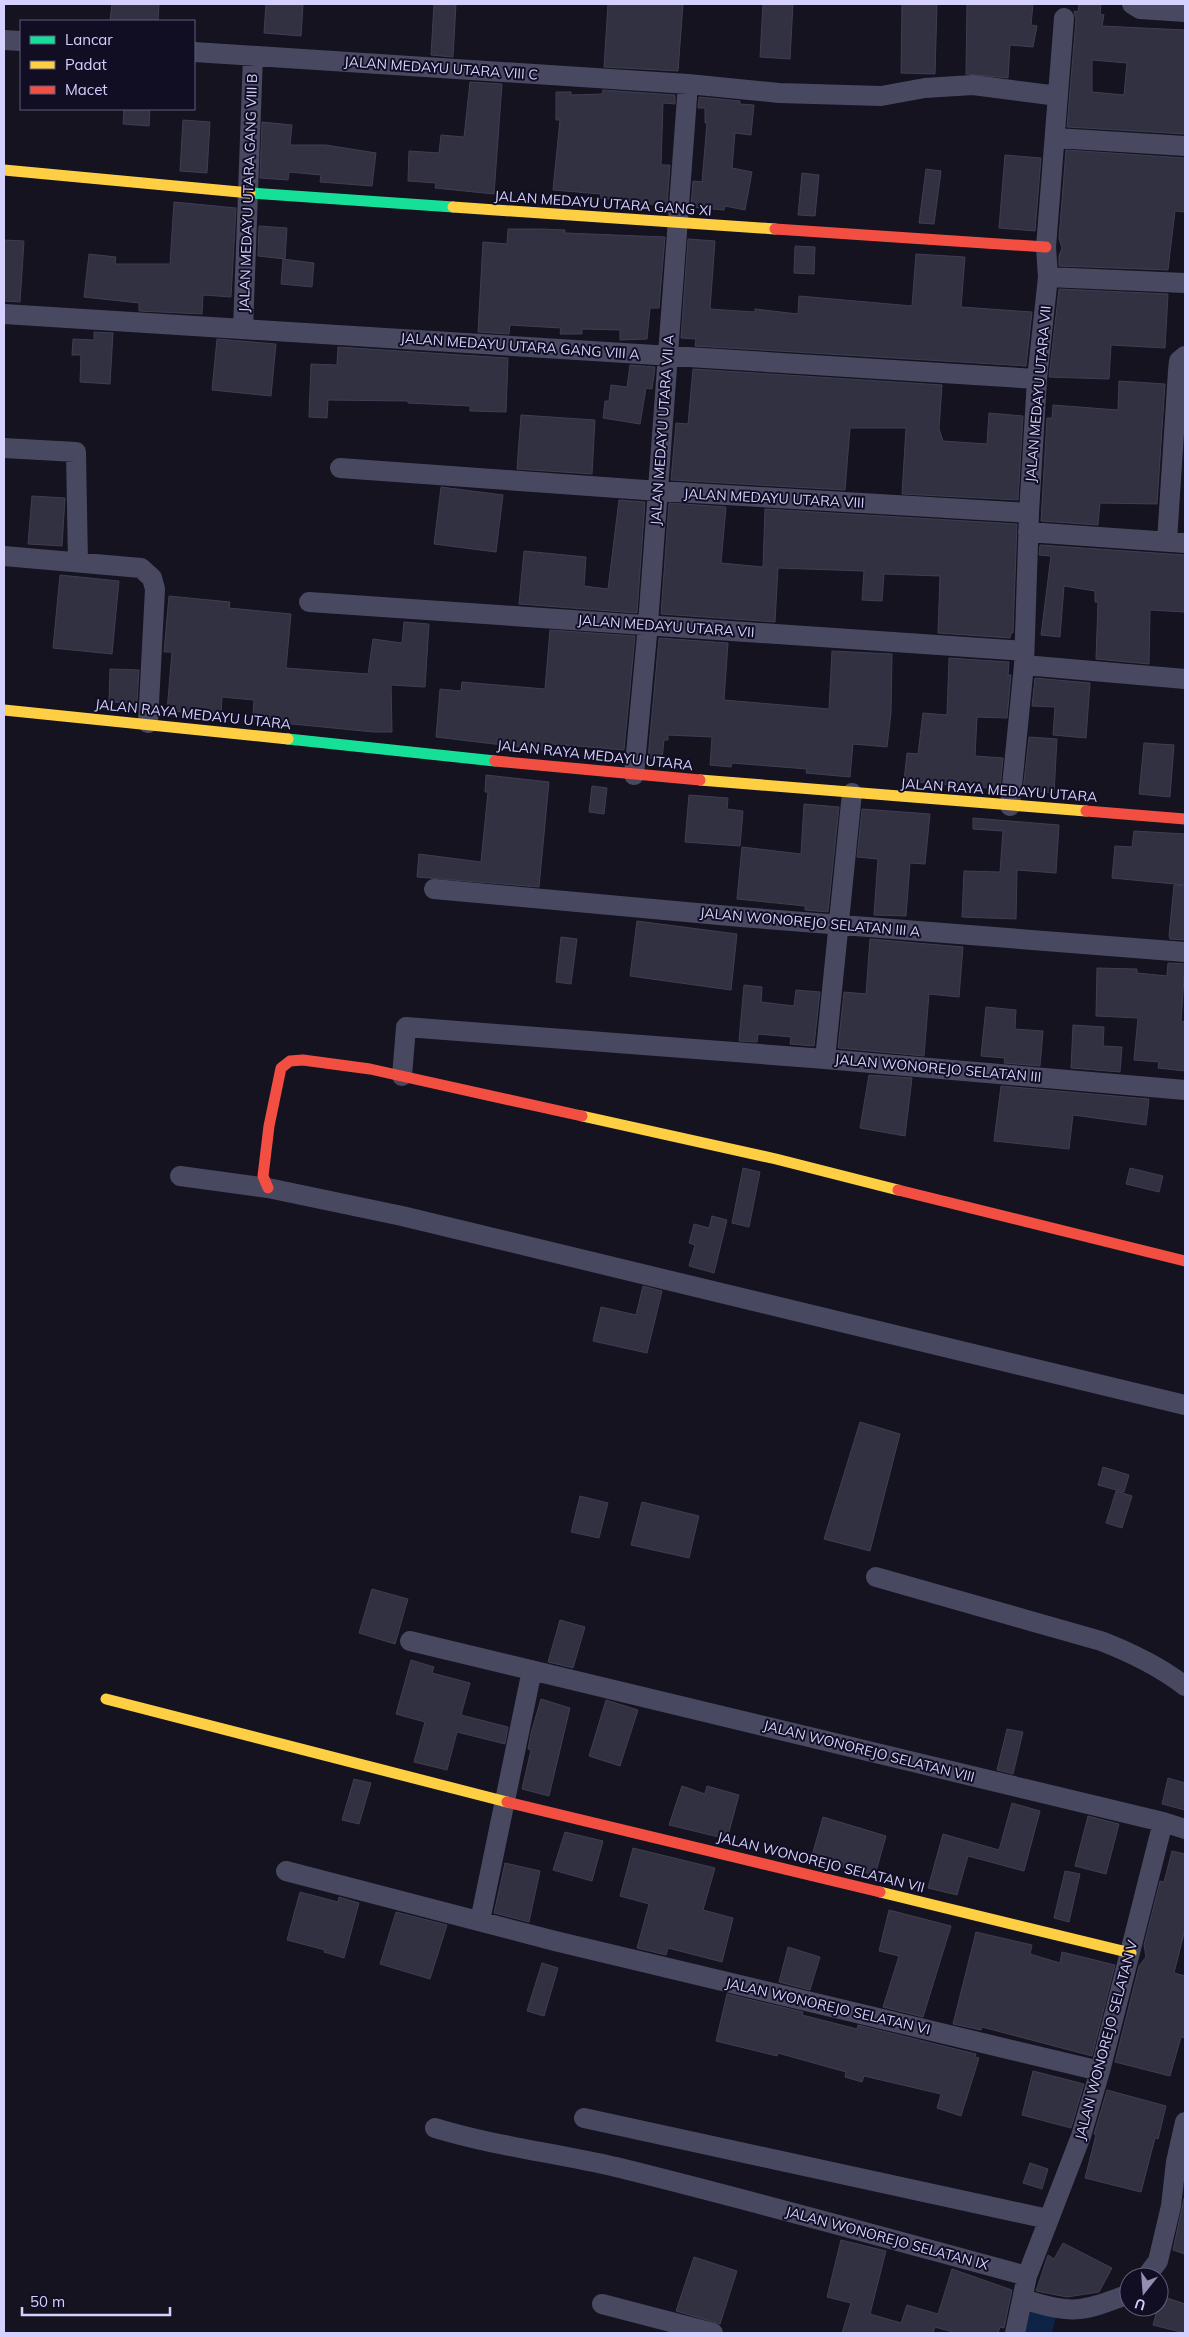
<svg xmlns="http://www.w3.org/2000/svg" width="1189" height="2337" font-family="Mulish,sans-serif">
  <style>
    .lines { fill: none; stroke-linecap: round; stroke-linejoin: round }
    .river { stroke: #0d2446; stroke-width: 35 }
    .building { fill: #323141; stroke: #403d53; fill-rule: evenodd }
    .street { stroke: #484860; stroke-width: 20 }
    .fast { stroke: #16e098; stroke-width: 11 }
    .slow { stroke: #ffcf43; stroke-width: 11 }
    .jam { stroke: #f24e42; stroke-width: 11 }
    .labels { text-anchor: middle; stroke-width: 4; stroke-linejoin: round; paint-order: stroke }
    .street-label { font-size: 14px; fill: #d5d1ff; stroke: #110e24 }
  </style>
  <rect width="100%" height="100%" fill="#14131f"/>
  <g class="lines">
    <path class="river" d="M1034,2333L1039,2312"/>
  </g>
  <path class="building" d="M112,4H159L158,21H110Z
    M266,4H303L301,36L264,33Z
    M434,4H456L453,57L431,55Z
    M608,4H683L678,71L604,67Z
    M763,4H793L790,59L760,57Z
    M902,4H937L935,74L901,73Z
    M967,4H1033L1031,25L1037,26L1033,47L1010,45L1008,78L966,74Z
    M1079,4H1101L1100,14L1104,15L1102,26L1185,30V134L1067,127L1076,19L1074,11L1078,12ZM1092,60L1127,63L1124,95L1092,92Z
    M470,82L502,84L494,194L435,188L436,183L408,181L409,151L439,153L441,135L464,137Z
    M603,90L675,95V104L663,103L661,165H670L667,206L600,198L601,194L553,190L560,120H556V92H571V95L602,94Z
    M699,97L740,101V104L754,105L751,135L735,133L732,168L752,172L745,210L725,206L724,210L691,207L693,181L702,182L707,123H705V108H698Z
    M124,109H150L149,126L123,124Z
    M183,120L210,122L207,173L180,171Z
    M262,122L292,125L290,145H326L376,153L372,186L320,182L321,175L289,172L288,180L260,178Z
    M1066,150L1185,158V212L1175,211L1168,270L1059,266V256L1062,248L1059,238Z
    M1005,155L1041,158L1035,231L999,228Z
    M926,169L941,171L934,224L919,223Z
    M802,173L819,175L815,216L798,215Z
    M174,202L236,208L231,297L203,295L202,314L139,311V303L84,297L89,254L116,257L115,264H170Z
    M259,226L287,228L285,259L258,256Z
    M508,229H541L565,230V233L665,237L659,308H650L647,339L620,340V330L582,329V334H560L561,328L510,325L509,334L478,332L483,242L507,244Z
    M688,239L715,241L710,309L755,312V309L798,314L799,296L912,306L916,254L965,257L961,307L1032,312L1026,366L695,346L696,339L681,338Z
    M4,240L24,241L20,302L4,301Z
    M795,246L815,247L814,274L794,273Z
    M283,259L314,263L312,287L281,284Z
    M1059,289L1168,294L1165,348L1111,345L1109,379L1049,377Z
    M94,332L113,333L110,384L80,382L81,355H72L73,339L94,340Z
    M217,339L276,344L271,396L212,390Z
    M338,347L508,358L506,412L470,411V406L408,403V401L328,400L327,418L309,417L311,364L337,365Z
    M630,365L655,367L652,389L646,388L640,424L603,418L605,401H609L611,385L627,387Z
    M693,369L942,385L939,429L943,441L987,444L989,413L1023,416L1018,500L902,494L906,428H850L845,490L671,480L676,423L688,424Z
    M1119,381L1165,384L1157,504L1100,503L1098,525L1041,521L1047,418H1052L1053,405L1118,410Z
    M521,415L595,420L592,474L517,469Z
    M441,487L503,495L496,552L434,544Z
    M32,496L65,498L62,546L28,544Z
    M619,500L645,502L637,613L519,604L524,551L586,557L584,586L608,589Z
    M669,503L726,507L721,563L763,567L765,509L1017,524L1013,633H1011L1010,638L938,633L940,576L884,574L882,601L862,600L864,571L778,568L775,622L661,614Z
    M1040,545L1185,555V612L1150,610L1149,664L1096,659L1098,602H1095V591L1064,586L1060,637L1041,635L1051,556L1039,555Z
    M60,575L119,581L112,654L53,648Z
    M169,596L230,602L229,608L291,614L286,668L368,674L373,639L402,643L404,622L429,624L425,687L391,685L392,732H374L282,723V719L253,717L254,700L222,697L221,714L167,711L172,652H164Z
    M550,630L635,636L624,750L552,744V751L436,737L440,689L461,691L462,682L545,689Z
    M659,638L728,643L724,700L829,709L832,651L892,654L891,713L887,747L853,744L850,777L806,773L807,769L732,763L731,767L710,765L712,737L668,735V740H664L662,759L648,758Z
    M949,658L1009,662L1008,675H1011L1007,718L977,717L975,756L1003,758L1000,789L904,781L907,753L918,754L923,713L947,715Z
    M110,669L139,670L137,703L109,702Z
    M1035,678L1090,683L1086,738L1053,735L1055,707L1032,706Z
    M1029,737L1057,739L1054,793L1023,790Z
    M1144,743L1174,745L1170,797L1139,794Z
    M486,775L549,782L539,887L417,877L419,854L481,862L488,792H485Z
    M592,786L607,788L604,814L589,812Z
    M689,795L728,798L727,809L743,811L740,846L685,842Z
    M804,804L839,807L828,912L805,910V906L737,899L742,847L801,854Z
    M862,809L930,814L925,864L910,863L906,916L874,915L878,859L857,857Z
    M973,818L1059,825L1056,873L1017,870L1016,919L962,917L964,871L1000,872L1003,831L973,829Z
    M1134,831L1185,834V885L1112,878L1115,846L1132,847Z
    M1174,885L1185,886V940L1170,939L1169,936Z
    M637,921L737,934L731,990L630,976Z
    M561,937L577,939L571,984L556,982Z
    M870,939L963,947L959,997L929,994L924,1056L838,1048L844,992L866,994Z
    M1168,963L1185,964L1181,1021L1185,1022V1071L1158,1068L1159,1062L1134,1060L1138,1018L1096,1016L1097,968L1137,969V973L1167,976Z
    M744,985L762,987L761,1002L794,1006L796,990L820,992L814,1046L790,1044L791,1037L758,1034L757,1042L739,1041Z
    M986,1007L1016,1010L1015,1029L1043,1031L1040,1066L1004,1063L1005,1058L981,1056Z
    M1073,1025L1104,1027L1103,1046L1122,1047L1120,1072L1071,1068Z
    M869,1075L912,1078L905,1136L860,1128Z
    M1001,1086L1149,1099L1146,1125L1073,1115L1069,1149L994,1141Z
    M743,1168L760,1172L749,1227L732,1223Z
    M1130,1168L1163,1176L1159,1192L1126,1184Z
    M712,1216L727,1220L714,1273L689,1266L695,1245L689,1243L694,1224L709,1228Z
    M643,1286L662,1291L647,1353L593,1341L601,1307L636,1315Z
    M860,1422L900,1434L870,1551L824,1539Z
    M1103,1467L1129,1475L1124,1492L1098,1485Z
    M1116,1491L1132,1496L1122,1528L1106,1523Z
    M580,1496L608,1503L599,1538L571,1532Z
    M642,1502L699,1516L689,1558L631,1545Z
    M372,1589L408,1599L395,1644L359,1633Z
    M560,1620L585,1627L573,1668L548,1662Z
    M411,1660L434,1667L432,1673L470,1683L461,1715L508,1727L505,1744L457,1732L447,1770L414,1762L425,1722L396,1714Z
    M541,1699L570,1708L549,1796L522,1789L531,1750L528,1749L531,1733Z
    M606,1700L638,1710L620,1766L589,1756Z
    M1007,1729L1023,1732L1013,1774L997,1770Z
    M1168,1778L1185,1783V1810L1162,1804Z
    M354,1779L371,1783L359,1824L342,1820Z
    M682,1786L705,1794L707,1786L739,1795L727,1839L669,1825Z
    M1012,1803L1040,1811L1024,1871L968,1856L957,1895L928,1888L943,1834L999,1850Z
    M1088,1816L1119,1824L1106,1874L1075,1866Z
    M823,1817L886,1836L875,1875L811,1859Z
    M565,1832L603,1841L592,1881L553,1870Z
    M633,1848L715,1868L703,1910L733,1918L722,1962L668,1948L666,1955L637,1948L649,1904L620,1896Z
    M1172,1851L1185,1854V1929L1174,1973L1185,1976V2038L1181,2037L1170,2076L1115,2062L1139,1966L1146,1957L1144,1945L1160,1881L1164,1882Z
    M505,1863L540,1871L529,1922L494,1913Z
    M1065,1871L1080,1874L1069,1922L1054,1918Z
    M300,1892L338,1902L339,1897L359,1903L344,1958L324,1952L325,1950L287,1940Z
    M889,1910L951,1926L923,2017L883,2007L899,1956L879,1951Z
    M396,1912L447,1925L430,1979L380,1964Z
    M976,1932L1032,1945L1030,1954L1060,1963L1062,1952L1115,1965L1092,2056L982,2027L981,2030L953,2024Z
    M788,1947L820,1957L810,1990L779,1982Z
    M542,1963L558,1968L544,2016L527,2011Z
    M727,1994L803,2012L802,2015L857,2029L858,2025L976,2054L975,2057L979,2058L961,2116L937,2108L941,2094L864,2076L862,2082L845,2077L846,2072L778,2053L777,2056L716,2041Z
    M1033,2071L1084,2084L1071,2128L1022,2115Z
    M1107,2090L1166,2106L1158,2139L1155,2138L1141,2192L1085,2178L1096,2135L1094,2134Z
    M1030,2163L1048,2169L1042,2189L1023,2183Z
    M1184,2198H1185V2254L1173,2250Z
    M841,2240L886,2251L870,2314L901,2323L907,2305L938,2314L952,2269L1012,2290L1004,2328L1000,2327L998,2333H956L935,2327L933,2333H842L851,2303L827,2297Z
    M1063,2243L1112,2268L1099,2292L1067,2297L1036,2291L1048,2255L1054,2259Z
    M694,2257L737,2271L720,2324L676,2311Z
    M1161,2296L1185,2304V2333L1153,2325Z"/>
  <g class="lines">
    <path class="street" d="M1132,4L1140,9L1185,12
      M4,40L21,41
      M194,52L688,84L779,93L881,96L925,88L973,85L1058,96
      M1056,138L1185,146
      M1048,277L1185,283
      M4,314L1037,379
      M243,329L253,56
      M4,448L76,452L78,563
      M340,468L659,491L1029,513
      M1028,532L1185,543
      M1167,541L1178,371L1179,361L1185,356
      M4,556L141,568L152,578L155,589L148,723
      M309,602L1024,651
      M1024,665L1185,679
      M634,775L648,624L688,84
      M852,793L825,1059L1185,1090
      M1010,806L1024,665L1029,513L1037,379L1048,277L1046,247L1064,18
      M434,889L741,917L1185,952
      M402,1076L406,1027L825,1059
      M180,1176L268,1188L402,1216L1185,1405
      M876,1577L1101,1641C1132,1653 1159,1666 1185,1686
      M410,1641L1163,1822
      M286,1871L555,1941L1100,2071
      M480,1921L532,1670
      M584,2118L1048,2219
      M435,2128C494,2146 556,2153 616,2167C754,2201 890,2239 1027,2276
      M1146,2277L1158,2261L1171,2206L1176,2162L1185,2122
      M1023,2299C1072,2315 1082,2312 1129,2294
      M602,2304L713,2333
      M1015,2333L1027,2276L1081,2136L1100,2071L1163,1822L1185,1829"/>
    <path class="fast" d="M250,193L453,207
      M288,739L495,761"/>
    <path class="slow" d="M4,170L250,193
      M453,207L775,229
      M4,710L288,739
      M700,780L1086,811
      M582,1116L776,1159L898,1190
      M106,1699L507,1802
      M880,1892L1131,1953"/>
    <path class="jam" d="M775,229L1046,247
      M495,761L700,780
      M1086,811L1185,819
      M268,1188L263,1176L269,1126L281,1068L290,1061L303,1060L370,1069L582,1116
      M898,1190L1185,1261
      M507,1802L880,1892"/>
  </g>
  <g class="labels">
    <g class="street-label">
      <text transform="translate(441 68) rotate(4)" y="5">JALAN MEDAYU UTARA VIII C</text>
      <text transform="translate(248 193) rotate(-88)" y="5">JALAN MEDAYU UTARA GANG VIII B</text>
      <text transform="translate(603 203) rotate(4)" y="5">JALAN MEDAYU UTARA GANG XI</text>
      <text transform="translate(520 346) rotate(4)" y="5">JALAN MEDAYU UTARA GANG VIII A</text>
      <text transform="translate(1038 394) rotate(-85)" y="5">JALAN MEDAYU UTARA VII</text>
      <text transform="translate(662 430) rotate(-86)" y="5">JALAN MEDAYU UTARA VII A</text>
      <text transform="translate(774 498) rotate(3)" y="5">JALAN MEDAYU UTARA VIII</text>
      <text transform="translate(666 626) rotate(4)" y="5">JALAN MEDAYU UTARA VII</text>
      <text transform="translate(193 714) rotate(6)" y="5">JALAN RAYA MEDAYU UTARA</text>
      <text transform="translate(595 755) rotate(6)" y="5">JALAN RAYA MEDAYU UTARA</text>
      <text transform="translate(999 790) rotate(4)" y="5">JALAN RAYA MEDAYU UTARA</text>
      <text transform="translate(810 922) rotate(5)" y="5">JALAN WONOREJO SELATAN III A</text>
      <text transform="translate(938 1068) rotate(5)" y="5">JALAN WONOREJO SELATAN III</text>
      <text transform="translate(869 1751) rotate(14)" y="5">JALAN WONOREJO SELATAN VIII</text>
      <text transform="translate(821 1862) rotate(14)" y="5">JALAN WONOREJO SELATAN VII</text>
      <text transform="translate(828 2006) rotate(13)" y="5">JALAN WONOREJO SELATAN VI</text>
      <text transform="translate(1106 2040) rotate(-75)" y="5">JALAN WONOREJO SELATAN V</text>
      <text transform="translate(887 2238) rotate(15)" y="5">JALAN WONOREJO SELATAN IX</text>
    </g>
  </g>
  <rect width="1189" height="2337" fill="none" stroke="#d5d1ff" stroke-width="10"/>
  <rect x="20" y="20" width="175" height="90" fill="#110e24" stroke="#5f5c7c"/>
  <rect x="30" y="36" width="25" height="8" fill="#16e098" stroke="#5f5c7c"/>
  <text x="65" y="45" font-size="15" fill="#d5d1ff">Lancar</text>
  <rect x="30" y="61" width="25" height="8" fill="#ffcf43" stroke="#5f5c7c"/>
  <text x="65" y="70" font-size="15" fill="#d5d1ff">Padat</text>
  <rect x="30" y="86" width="25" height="8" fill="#f24e42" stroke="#5f5c7c"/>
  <text x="65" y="95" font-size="15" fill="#d5d1ff">Macet</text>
  <g transform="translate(1144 2292) rotate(197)"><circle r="24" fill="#110e24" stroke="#5f5c7c"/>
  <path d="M0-4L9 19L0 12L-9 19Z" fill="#918eb1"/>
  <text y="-8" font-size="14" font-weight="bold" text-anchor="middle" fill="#d5d1ff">U</text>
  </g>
  <path d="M22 2307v8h148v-8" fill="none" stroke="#d5d1ff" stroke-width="2.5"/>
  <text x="30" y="2307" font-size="15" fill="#d5d1ff" stroke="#110e24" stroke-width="4" paint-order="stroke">50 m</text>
</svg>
